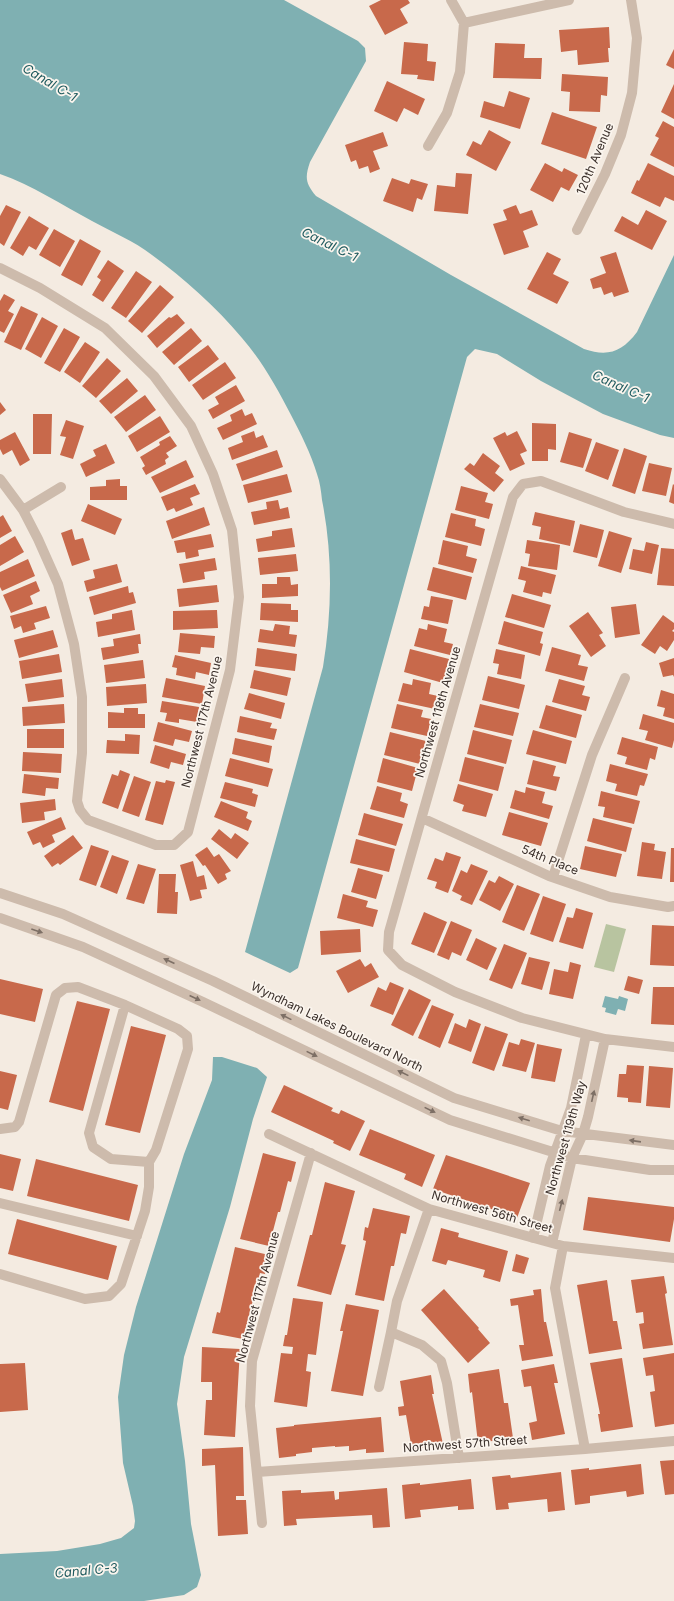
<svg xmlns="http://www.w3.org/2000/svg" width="674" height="1601" font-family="Inter,sans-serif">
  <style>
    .green { fill: #b8c4a0 }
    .water { fill: #7fb0b2 }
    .building { fill: #c8694b }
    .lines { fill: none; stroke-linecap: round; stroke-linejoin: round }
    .minor { stroke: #cdbbac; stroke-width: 10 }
    .oneway { fill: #7d6f65 }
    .labels { text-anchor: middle; stroke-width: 3.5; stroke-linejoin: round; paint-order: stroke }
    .street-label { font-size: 12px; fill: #3b302b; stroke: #fbf5ee }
    .water-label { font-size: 13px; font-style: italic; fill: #1f5a5e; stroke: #fbf5ee }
  </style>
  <rect width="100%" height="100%" fill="#f4ebe1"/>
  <path class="green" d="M606,924L626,929L614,972L594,967Z"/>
  <path class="water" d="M0,0H284L358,41L365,48L366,61L310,162C305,177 305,183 316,196L451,275L584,349C608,357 622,352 637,332L674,255V438L660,435L603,414L541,381L497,354L475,349L467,357L298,968L290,973L245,952L323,667C332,612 333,555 322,500C321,491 320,482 317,474C311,454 301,434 291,415C277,388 262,361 242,338C216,307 185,279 152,255C134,241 112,232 92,221C62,205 32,185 0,174Z
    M605,996L618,999L619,996L628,999L625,1011L618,1009L616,1015L605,1012L606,1008L602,1007Z
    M213,1057H222L257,1068L267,1077L253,1119L230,1207L184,1357L177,1404L185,1461L191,1524L201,1575L197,1587L184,1595L144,1601H0V1554L57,1551L100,1544L121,1538L134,1528L135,1521L133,1506L123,1463L118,1397L124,1355L136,1307L184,1154L212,1080Z"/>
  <path class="building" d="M381,0H408L410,3L400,9L408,23L385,35L369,6Z
    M609,27L610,48H608L609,62L578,65L577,50L561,52L559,30Z
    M404,42L428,44L427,61L436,62L434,81L417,79L418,75L401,74Z
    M495,43L525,44L524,58H542L541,79L493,78Z
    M674,49V69L666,65Z
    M562,74L608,77L607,96L601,95L600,112L569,111L570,92L561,91Z
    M387,81L425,99L418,115L404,108L397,122L374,111Z
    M674,84V119L661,112Z
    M509,91L530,98L520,129L480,117L484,101L504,107Z
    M552,112L597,127L586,159L541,144Z
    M663,121L674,127V167L650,155L659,138L655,136Z
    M489,130L511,142L496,171L466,155L473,141L481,145Z
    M383,132L388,146L373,151L380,169L370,173L368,166L359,169L356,160L351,162L345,145Z
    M545,163L562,172L564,168L578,175L569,191L561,187L553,202L530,190Z
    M648,163L674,176V201L665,197L660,207L631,193L637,180L639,181Z
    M456,173L472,174L468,214L434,211L437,185L455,187Z
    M392,178L409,184L411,179L428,184L422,200L417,198L413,212L383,201Z
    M6,205L21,212L4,246L0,243V216Z
    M516,205L520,214L532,210L538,225L523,231L529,247L504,255L493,224L507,220L503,210Z
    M646,210L667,221L652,250L614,231L622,216L638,225Z
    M29,216L49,228L36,250L29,246L23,256L10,248Z
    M54,229L75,241L60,267L39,255Z
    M80,239L101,251L82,286L61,275Z
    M547,252L561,259L553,274L569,282L557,304L527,289Z
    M616,252L629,292L614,297L612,292L604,295L601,287L593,289L590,279L606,273L600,257Z
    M108,260L124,271L103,302L92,295L101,280L97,277Z
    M136,271L152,282L126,318L111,308Z
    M160,285L174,297L142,333L128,321Z
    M4,294L15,300L8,311L14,314L4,333L0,331V301Z
    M21,306L38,314L21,350L4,342Z
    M177,314L185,323L157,348L147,336L169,317L171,318Z
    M42,317L58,326L41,358L25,349Z
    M64,328L80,337L60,372L44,363Z
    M191,328L202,341L174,365L162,352Z
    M85,342L100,352L80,383L64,372Z
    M208,345L219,359L189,382L178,367Z
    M107,358L121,371L96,398L82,386Z
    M225,362L236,378L203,400L192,385Z
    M127,378L138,391L111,414L99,401Z
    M236,385L245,401L213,419L208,410L219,404L215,397Z
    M145,395L156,410L126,432L114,417Z
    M0,402L6,410L0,415Z
    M242,409L245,416L252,413L257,424L223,440L217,428L232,421L230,415Z
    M33,414H52L51,454H33Z
    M160,416L170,432L137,452L128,436Z
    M66,420L84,426L73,459L60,455L66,437L60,436Z
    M532,423L556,424V450L548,449V461H532Z
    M254,431L256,438L263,435L268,447L232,460L228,448L243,442L241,436Z
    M517,431L527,451L520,454L525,464L510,471L493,438L505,432L507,436Z
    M15,432L30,460L20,466L12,450L3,455L0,449V440Z
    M569,432L592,439L583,468L560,462Z
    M170,436L177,446L166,453L169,457L165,460L166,464L146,475L142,468L145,466L140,457L160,445L159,442Z
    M596,442L619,450L608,480L585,471Z
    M106,444L115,463L86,477L80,464L96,456L93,450Z
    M624,448L647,456L635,494L612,486Z
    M277,450L283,467L242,481L236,464Z
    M483,453L500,466L495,473L504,480L494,492L464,469L470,463L474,466Z
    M186,460L194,477L160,493L151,477Z
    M649,463L672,468L666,496L642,491Z
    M287,474L292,492L248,503L243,485Z
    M120,479V486H127V500H90V487L106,486V480Z
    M195,484L200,494L190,498L193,505L176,512L174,508L167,511L161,497Z
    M673,484L674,485V504L669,502Z
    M461,486L488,493L485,502L493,504L489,519L455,510Z
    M278,500L280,509L288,507L290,518L254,525L251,512L267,509L266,502Z
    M88,504L122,519L115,535L81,521Z
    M204,507L210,525L172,539L166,521Z
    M535,512L575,521L570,546L539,539L541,527L532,525Z
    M451,513L476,519L475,526L485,529L481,546L445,537Z
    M3,515L12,531L0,538V517Z
    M580,524L604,530L597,558L573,552Z
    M292,528L295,547L258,552L256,539L272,536V531Z
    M72,529L75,540L83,538L90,560L72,566L61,533Z
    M609,531L632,538L621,573L598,566Z
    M211,534L214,547L198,550L199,556L186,559L185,552L177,553L174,541Z
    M15,536L24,552L0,566V545Z
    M443,540L468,546L466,556L477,559L473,573L438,564Z
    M527,540L560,545L557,570L528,566L530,554L525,553Z
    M646,542L659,545L652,574L629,569L633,549L644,551Z
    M661,548L674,549V586L657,585Z
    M296,554L298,571L260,575L258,558Z
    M215,558L217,570L204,572L205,579L183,583L179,564Z
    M28,559L35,576L2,591L0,587V572Z
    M117,564L122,582L87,592L84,581L95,578L93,570Z
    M521,566L556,575L551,594L543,592L542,597L523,592L526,581L518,579Z
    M433,567L472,577L466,600L427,590Z
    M277,577H290L291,585L298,584V596L262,598V584H277Z
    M36,581L40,591L30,596L33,604L11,613L3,595Z
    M217,585L219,602L179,607L177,589Z
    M128,586L129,593L133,592L136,603L94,615L89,597Z
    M512,594L551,605L544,628L505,617Z
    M431,596L453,600L448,624L421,619L424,606L429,607Z
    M261,603L291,604V610H298V622L260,620Z
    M636,604L640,634L615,638L611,607Z
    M46,606L50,618L34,623L36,629L23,633L21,626L14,629L10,616Z
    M132,610L135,630L98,637L96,622L112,619V614Z
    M217,610L218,628L173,630V611Z
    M588,612L603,633L599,635L606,646L591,657L569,626Z
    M663,615L674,623V629L672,631L674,632V640L667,651L660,646L655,654L641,645Z
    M504,621L543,632L540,643L543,644L540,656L498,644Z
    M275,624L290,626L289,634L297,635L295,647L258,642L260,629L273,631Z
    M428,624L447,629L444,642L453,644L450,655L414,646L419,628L427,630Z
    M53,630L58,647L19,658L14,640Z
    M180,633L215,636L214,648L201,647L200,654L178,652Z
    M140,634L141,644H138L139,653L103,660L101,648L114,646L113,639Z
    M552,647L581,655L578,665L588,667L584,681L545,671Z
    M257,648L297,654L295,671L255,666Z
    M410,649L449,659L443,683L404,672Z
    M496,649L525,655L521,679L497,674L499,664L493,663Z
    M59,654L62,672L22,679L19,661Z
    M175,655L211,663L209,675L196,672L195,679L176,675L177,668L172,667Z
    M674,658V677L673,675L663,677L659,663Z
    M143,660L145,678L106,683L104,665Z
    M254,670L291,678L287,696L250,688Z
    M488,676L525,685L519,709L482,700Z
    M166,678L205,686L202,704L162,697Z
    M62,679L64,697L28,702L25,684Z
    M413,679L431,683L429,694L438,696L435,709L398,701L403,683L412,685Z
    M559,679L585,686L582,695L590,697L586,711L552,702Z
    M146,684L147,703L107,706L106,687Z
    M661,690L674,694V719L663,716L665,708L657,706Z
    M249,693L285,703L281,719L244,709Z
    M162,701L199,707L197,722L179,719V723L165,721L167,713L160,712Z
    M64,704L65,723L23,726L22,707Z
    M397,704L423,710L421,717L431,719L427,736L391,728Z
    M480,704L519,713L513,736L474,727Z
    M546,705L582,715L576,738L539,728Z
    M124,708H138V714H145V728H108V712L124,713Z
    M643,714L674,723V740L672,748L645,740L648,731L639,729Z
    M240,716L272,723L270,728L277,729L274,740L237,732Z
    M158,722L192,731L189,742L175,739L173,746L153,741Z
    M27,729H64V748H27Z
    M473,730L512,740L506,764L467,754Z
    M533,730L572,741L566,764L526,754Z
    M390,732L426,741L420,764L384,755Z
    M125,734L140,735L139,754L106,753L107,740L125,741Z
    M622,737L658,747L655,760L650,758L647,770L625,764L627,757L617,754Z
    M235,738L272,746L269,763L232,754Z
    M155,745L186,754L183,765L171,762L169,769L150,763Z
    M23,752L62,754L61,773L22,771Z
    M465,757L504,767L498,791L459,781Z
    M230,758L273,769L268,787L225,776Z
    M383,758L418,768L412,791L377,782Z
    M533,760L556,766L553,776L560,777L556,791L527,784Z
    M610,764L648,774L644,786L640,785L637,796L615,791L617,784L606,781Z
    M120,770L130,774L118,809L102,803L112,774L118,776Z
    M24,774L59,778L58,789L46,788L45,796L22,793Z
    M134,776L151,782L139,817L122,811Z
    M166,780L175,782L163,825L145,820L156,781L165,783Z
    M225,782L253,789L252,793L258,795L255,807L220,798Z
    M458,784L493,794L486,817L462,811L464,805L453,801Z
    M377,786L402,793L400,801L408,804L404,818L370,809Z
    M526,787L545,792L542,803L553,806L549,819L510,808L515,790L525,793Z
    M601,791L640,801L634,824L603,817L605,807L598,806Z
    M55,799L56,810L44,812L45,820L22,823L20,803Z
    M221,801L248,812L246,818L252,821L248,831L214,817Z
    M509,812L548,823L541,846L502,835Z
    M364,813L403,824L396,846L358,835Z
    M61,817L66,829L52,835L55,842L43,848L40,842L33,845L27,832Z
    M593,818L632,828L626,852L587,841Z
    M219,829L231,839L235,833L249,843L237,859L211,839Z
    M73,835L83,848L60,865L58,863L52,867L44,856Z
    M356,839L395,849L389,872L350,863Z
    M642,842L655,844L654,850L666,852L662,879L637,876Z
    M91,845L109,851L96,886L79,880Z
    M585,846L622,854L616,877L580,869Z
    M207,847L214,857L219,854L231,871L225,874L227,879L218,884L205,865L203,866L195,855Z
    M671,848H674V882H670Z
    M446,852L461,857L448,893L435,888L437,882L427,879L435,858L443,861Z
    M112,855L129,861L117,894L100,887Z
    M193,861L197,877L204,875L207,889L200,890L202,898L190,901L180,865Z
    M138,864L156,869L144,904L126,899Z
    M471,864L488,871L472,905L460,900L462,896L452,891L461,870L467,873Z
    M358,868L383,875L376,899L351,892Z
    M159,874H176L175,892H178L177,914L157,913Z
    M499,876L514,884L500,911L479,900L489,880L495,883Z
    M517,885L540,894L524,931L502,922Z
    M343,894L368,901L366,907L378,910L373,927L337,918Z
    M543,896L566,904L553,942L530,934Z
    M576,908L593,913L583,949L559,942L567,917L573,918Z
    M424,912L447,922L434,953L411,944Z
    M451,921L472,930L461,956L452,952L449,960L437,955Z
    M652,925L674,926V966L650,965Z
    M360,929L361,952L321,955L320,931Z
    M476,938L497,948L487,970L466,960Z
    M504,944L527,953L512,989L489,980Z
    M529,957L550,962L542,990L521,984Z
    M360,959L365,967L371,963L379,977L348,993L336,971Z
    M570,962L581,965L573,999L549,994L554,969L568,972Z
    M628,976L643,980L639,994L624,990Z
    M0,979L43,989L35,1022L0,1014Z
    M390,982L404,988L393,1015L370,1006L378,987L386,991Z
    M653,987H674V1025L651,1024Z
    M409,989L431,1000L413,1036L391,1025Z
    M77,1001L110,1009L83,1111L49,1102Z
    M432,1005L454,1014L440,1048L418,1038Z
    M469,1019L481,1024L471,1052L448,1043L455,1023L466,1028Z
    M131,1026L166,1035L140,1133L105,1125Z
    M485,1026L508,1034L494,1071L472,1063Z
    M521,1039L535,1043L526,1072L502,1066L509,1042L519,1045Z
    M537,1044L562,1049L555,1082L531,1078Z
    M627,1065L644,1066L641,1103L628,1102V1098L617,1097L619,1074H626Z
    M649,1066L673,1068L670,1108L646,1106Z
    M0,1071L17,1075L8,1110L0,1108Z
    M284,1085L333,1108L331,1111L339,1114L341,1110L365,1121L350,1151L333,1143L334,1141L271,1112Z
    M370,1129L435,1155L422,1187L404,1179L406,1174L359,1155Z
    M263,1153L296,1162L291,1182L288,1181L280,1212H278L269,1246L240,1239Z
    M0,1154L21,1159L13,1191L0,1188Z
    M446,1155L530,1183L517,1218L433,1189Z
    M36,1159L138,1185L129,1221L27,1196Z
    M325,1182L355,1191L341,1244L346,1245L331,1295L297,1286L310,1235H312Z
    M588,1197L674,1207V1219L670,1242L583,1230Z
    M373,1208L410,1216L406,1234L401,1233L394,1266H391L384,1301L355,1295L366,1241L363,1240L365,1227L368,1228Z
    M17,1219L117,1246L108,1280L8,1254Z
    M441,1228L459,1233L458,1237L508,1251L500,1282L483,1277L485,1270L448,1260L446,1265L432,1261Z
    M235,1247L269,1255L265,1274L260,1273L243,1339L212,1333L217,1312L220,1313Z
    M516,1254L529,1258L524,1274L512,1271Z
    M664,1276L667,1293L665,1294L673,1345L643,1349L639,1324L644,1323L643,1312L636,1313L631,1280Z
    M607,1280L613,1321H617L622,1349L589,1354L577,1285Z
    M444,1289L479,1328L478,1329L490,1343L468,1363L421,1310Z
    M541,1289L544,1322H546L553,1356L522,1361L519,1345H524L518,1305L511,1306L510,1299L534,1295L533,1290Z
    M293,1298L323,1302L316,1355L308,1354L306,1371L311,1372L307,1407L274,1402L281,1353L292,1354L293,1347L283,1346L285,1335H287Z
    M346,1304L379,1310L363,1396L331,1391L343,1331H340Z
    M202,1347L240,1349L235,1437L204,1435L206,1400H212V1382H201Z
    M674,1353V1424L655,1427L650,1392L655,1391L653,1375L646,1376L643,1358Z
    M622,1358L633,1427L601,1432L598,1414H600L590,1363Z
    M25,1363L28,1410L0,1412V1364Z
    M554,1364L558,1383H554L565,1434L532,1440L529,1423L537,1421L531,1386L524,1387L521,1370Z
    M499,1369L504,1403H508L513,1438L478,1443L472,1392L470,1393L468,1374Z
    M431,1375L434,1394H432L443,1444L412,1450L406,1415L399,1416L398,1407L404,1406L400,1381Z
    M381,1417L384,1452L366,1453V1449L349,1451V1446L335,1447V1446L312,1448V1452L296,1454V1456L279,1458L276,1428L294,1426V1425Z
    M243,1447L244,1496H236V1500H246L248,1534L218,1536L215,1465L202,1466V1449Z
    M674,1460V1494L665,1495L660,1461Z
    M641,1464L644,1494L627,1497L626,1491L590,1496V1503L575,1505L571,1470L589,1468V1470Z
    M561,1472L565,1510L548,1512L547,1499L508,1503L509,1509L496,1510L492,1477L510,1475L511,1478Z
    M471,1479L474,1509L458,1510V1506L420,1510L421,1517L405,1519L402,1485L420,1483V1485Z
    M387,1488L390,1527L373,1528L372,1515L296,1519L297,1525L284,1526L282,1491L301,1490V1493L334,1491L335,1500L339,1499V1492Z"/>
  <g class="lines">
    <path class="minor" d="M464,23L569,0
      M428,146L447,113L460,72L464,23L451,0
      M577,230L605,174L621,135L632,93L637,38L631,0
      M0,268L40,288L105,328L154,376L191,426L213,474L232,530L239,597L230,670L188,832L174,845H156L88,820L80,810L77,801L82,753V697L74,644L58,584L38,539L23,510L0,479
      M23,510L61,487
      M674,524L624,512L541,481L523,484L513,497L389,932L388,950L402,965L455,992L522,1018L605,1039L674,1047
      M422,818L549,876L610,897L668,907L674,906
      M553,877L592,755L625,678
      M0,893L63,914L213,981L454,1098L562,1131L674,1145
      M0,918L83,947L203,1002L450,1120L572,1158L650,1170H674
      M125,1005L89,1133L93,1147L111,1159L149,1162
      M0,1129L15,1127L19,1122L56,995L65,988L78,987L125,1005L178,1029L187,1036L188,1049L156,1150L149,1162V1187L145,1211L121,1284L109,1296L85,1299L0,1274
      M269,1134L429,1209L563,1246L674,1258
      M0,1203L137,1236
      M429,1209L397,1301L391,1332L422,1345L441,1361L447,1383L459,1458
      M533,1238L550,1166L571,1108L586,1035
      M552,1243L572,1158L583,1134L588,1117L605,1039
      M563,1246L555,1288L585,1449
      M379,1387L391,1332
      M257,1472L585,1449L674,1441
      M262,1523L250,1406L252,1361L311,1153"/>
  </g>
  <defs><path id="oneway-solid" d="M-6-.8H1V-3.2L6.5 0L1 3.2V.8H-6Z"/></defs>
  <g class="oneway">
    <use href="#oneway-solid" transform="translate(37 931) rotate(19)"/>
    <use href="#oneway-solid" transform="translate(169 961) rotate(-156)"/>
    <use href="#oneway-solid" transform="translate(195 998) rotate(25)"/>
    <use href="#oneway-solid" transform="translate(286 1017) rotate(-154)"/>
    <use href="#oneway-solid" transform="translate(312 1054) rotate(26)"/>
    <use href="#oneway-solid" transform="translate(403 1073) rotate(-154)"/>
    <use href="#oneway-solid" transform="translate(593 1096) rotate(-77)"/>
    <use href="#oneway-solid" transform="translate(430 1110) rotate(26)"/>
    <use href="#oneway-solid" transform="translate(524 1119) rotate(-163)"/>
    <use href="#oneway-solid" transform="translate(635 1141) rotate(-172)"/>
    <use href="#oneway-solid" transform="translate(561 1205) rotate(-76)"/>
  </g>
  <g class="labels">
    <g class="street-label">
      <text transform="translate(595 159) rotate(-67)" y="4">120th Avenue</text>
      <text transform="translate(438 712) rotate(-74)" y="4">Northwest 118th Avenue</text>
      <text transform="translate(202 722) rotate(-76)" y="4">Northwest 117th Avenue</text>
      <text transform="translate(550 860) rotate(22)" y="4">54th Place</text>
      <text transform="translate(337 1027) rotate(26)" y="4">Wyndham Lakes Boulevard North</text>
      <text transform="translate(566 1138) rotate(-74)" y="4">Northwest 119th Way</text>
      <text transform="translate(492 1212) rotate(16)" y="4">Northwest 56th Street</text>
      <text transform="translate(258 1297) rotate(-75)" y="4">Northwest 117th Avenue</text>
      <text transform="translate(465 1444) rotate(-4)" y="4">Northwest 57th Street</text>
    </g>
    <g class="water-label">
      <text transform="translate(50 82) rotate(31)" y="5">Canal C-1</text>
      <text transform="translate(330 244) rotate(26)" y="5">Canal C-1</text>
      <text transform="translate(621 386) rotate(24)" y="5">Canal C-1</text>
      <text transform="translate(86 1570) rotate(-5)" y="5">Canal C-3</text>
    </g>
  </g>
</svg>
